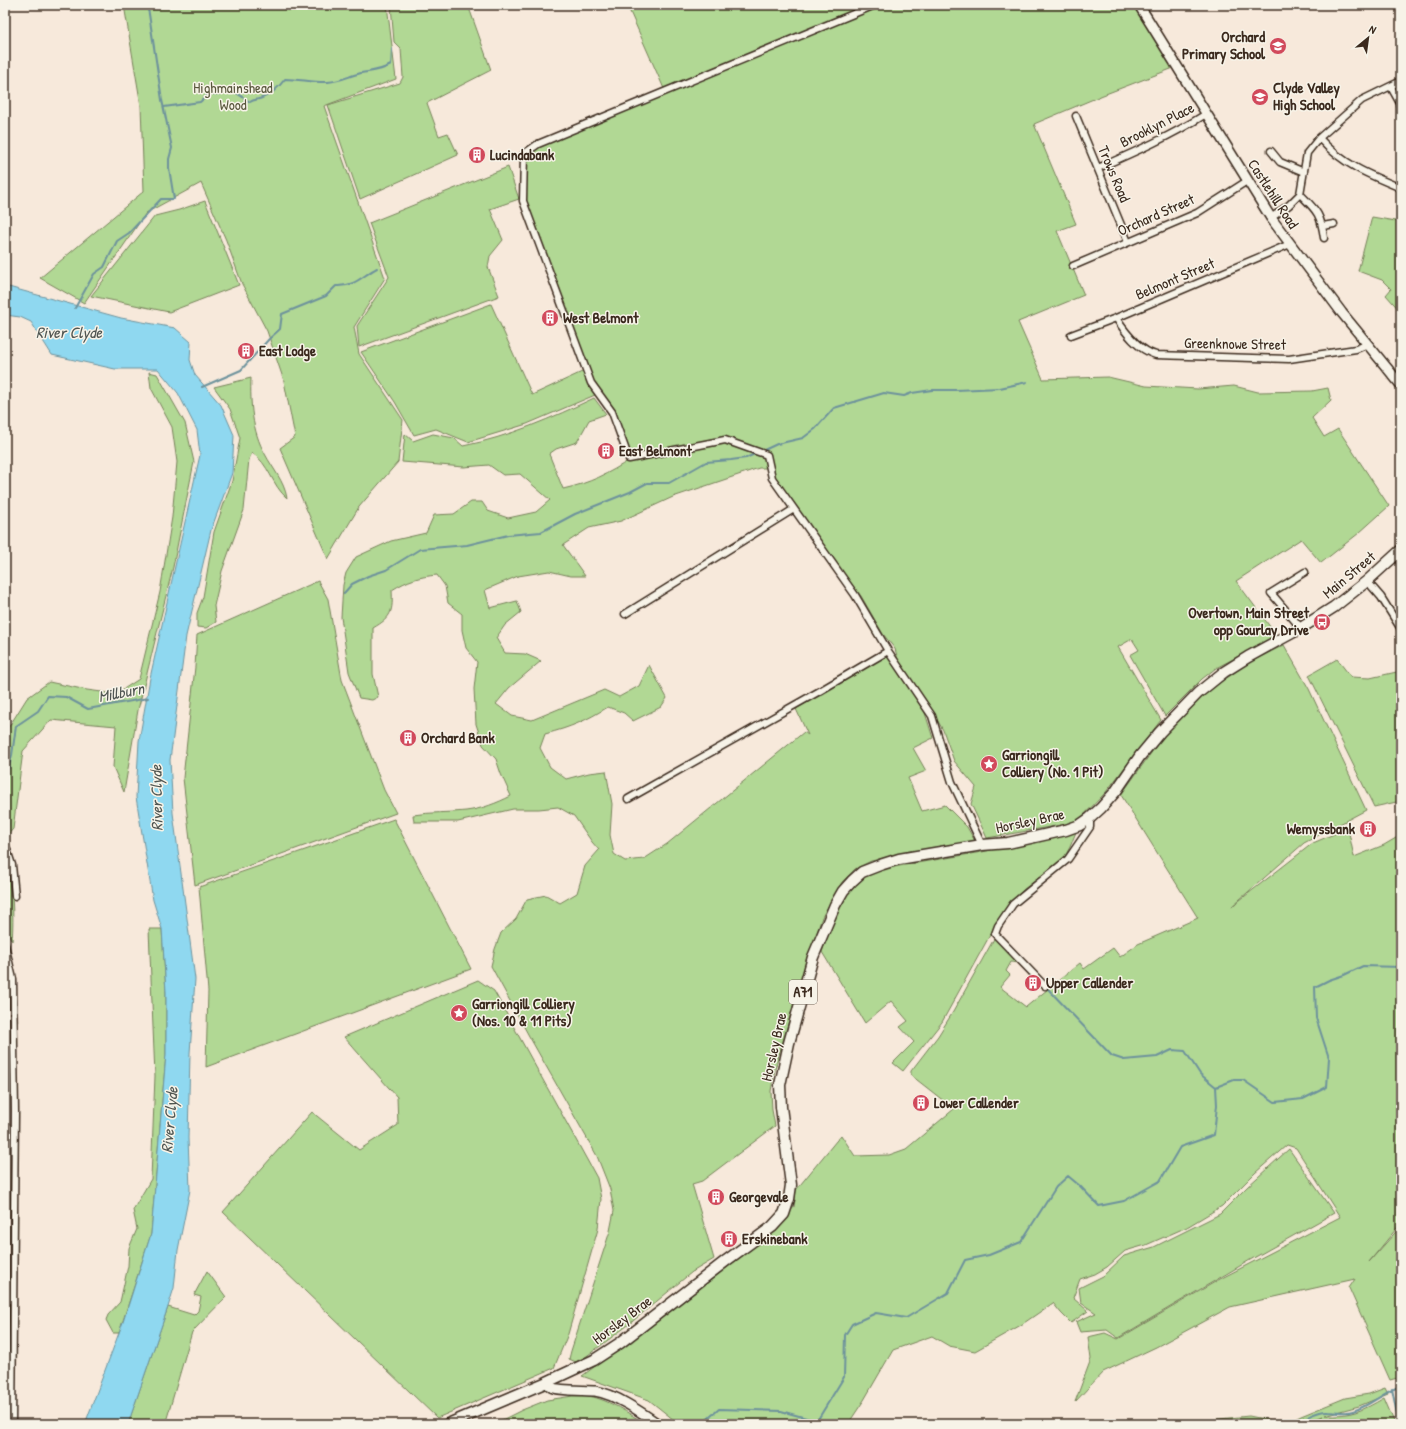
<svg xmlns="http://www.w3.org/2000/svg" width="1406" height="1429" font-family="'Patrick Hand',sans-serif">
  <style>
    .green { fill: #b1d894; stroke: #768159 }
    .water { fill: #8fd8f0; stroke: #6d929c }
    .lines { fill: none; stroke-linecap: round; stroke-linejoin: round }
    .stream { stroke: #6d929c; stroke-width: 2 }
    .minor-casing { stroke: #3b2a1e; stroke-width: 9 }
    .secondary-casing { stroke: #3b2a1e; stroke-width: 12 }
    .primary-casing { stroke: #3b2a1e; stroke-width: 13 }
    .minor { stroke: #f7f3e8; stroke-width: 6 }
    .secondary { stroke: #f7f3e8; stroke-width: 9 }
    .primary { stroke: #f7f3e8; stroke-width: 10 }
    .labels { text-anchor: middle; stroke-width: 3; stroke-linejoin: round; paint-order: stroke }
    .shield { fill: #f7f3e8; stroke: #73665b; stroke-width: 1 }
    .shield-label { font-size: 14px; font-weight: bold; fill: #3b2a1e }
    .poi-label { font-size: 15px; font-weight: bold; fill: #3b2a1e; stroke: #f7f3e8; text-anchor: start }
    .park-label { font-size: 15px; fill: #58563c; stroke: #f7f3e8 }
    .street-label { font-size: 15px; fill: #3b2a1e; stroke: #f7f3e8 }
    .water-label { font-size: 16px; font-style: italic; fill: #505652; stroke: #f7f3e8 }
  </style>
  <rect width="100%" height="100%" fill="#f7e9db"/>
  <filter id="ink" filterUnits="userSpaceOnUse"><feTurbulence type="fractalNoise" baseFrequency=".025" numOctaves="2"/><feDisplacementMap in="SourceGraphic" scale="8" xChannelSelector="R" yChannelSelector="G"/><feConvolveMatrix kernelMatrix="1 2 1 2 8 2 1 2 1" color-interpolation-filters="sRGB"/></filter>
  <g filter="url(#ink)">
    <path class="green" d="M124,5H387L396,79L324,106L385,278L354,327L359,354L403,420L398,462L359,507L328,559L280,448L295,437L284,381L267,331L242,284L226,240L201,183L146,213L84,303L40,278L144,191L141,106Z
      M391,5H468L491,70L427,103L439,136L448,133L458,155L360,199L328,105L400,83L403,77L401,49L394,42Z
      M627,5H1134L1171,66V69L1103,95L1034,124L1076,224L1057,231L1084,295L1018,322L1043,379L1108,377L1146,386L1198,389L1234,386L1258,392L1312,391L1328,388L1331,400L1312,418L1324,437L1338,429L1389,506L1359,533L1321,563L1301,539L1236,581L1277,636L1216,668L1202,679L1165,716L1130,655L1139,650L1132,639L1118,647L1161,720L1106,792L1079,820L1061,825L987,838L971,804L976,787L954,761L943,730L925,699L899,663L895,649L883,634L861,596L838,568L772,478L770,468H759L673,497L621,521L589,528L563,545L585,576H571L549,571L518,576L485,590L490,608L517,601L521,612L505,625L496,638L505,653L525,654L541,661L509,688L496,704L512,716L532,720L604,690L619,697L639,686L649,665L667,698L661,707L633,721L624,713L608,707C585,721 572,727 545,734L540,748L550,767L566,779L589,773L606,771L612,804L610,835L614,854L625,861L644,859L667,844L804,732L808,735L796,709L888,655L925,713L933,738L913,748L926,771L908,778L922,811L945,805L967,827L975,841L871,861L855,869L842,882L822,917L793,1006L775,1069L771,1091L772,1110L775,1126L702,1181L692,1184L714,1259L692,1272L627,1326L584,1358L576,1362L569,1359L571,1351L610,1231L614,1211L610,1189L597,1156L529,1036L491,966L495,949L501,933L516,919L527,899L546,895L560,903L577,893L585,866L599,850L592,842L574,816L558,807L539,809H513L458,822H414L413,815C431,812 448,813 466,811C482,809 497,803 511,796L501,774L496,759L483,745L476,724L474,689L477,662L466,648L462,630V614L448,603L445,586L437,575C418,577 408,580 392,590C393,612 392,617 373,628V674L378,697L372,700L359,698L349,672L341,617L343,585L346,573L356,557L391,541L426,533L434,515L454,514L471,502H482L488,511L508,518L536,512L550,500L520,474L503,475L489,465L464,467L402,462L405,434L413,441L433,434L454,438L463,446C509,437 552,418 594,398L606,414L589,420L577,442L556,449L549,454L563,489C590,483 608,474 631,459L588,373L523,201L524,154L538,144L665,91Z
      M508,167L519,199L490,209L503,240L490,256L488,267L499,296L359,347L357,326L389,277L369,223Z
      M205,201L239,285L169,312L91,296L155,216L179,210Z
      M1372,217L1401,222V312L1386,295L1391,289L1382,280L1358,271Z
      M491,304L532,395L582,372L595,395L527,424L468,442L436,429L414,435L395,402L361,352Z
      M149,372L157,374L185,423L194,462L173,567L138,710L124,792L113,767L116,726L51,720L23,751L13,829L5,838V733L27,698L49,682L87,690L116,694L139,679L160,592L172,517L177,462L172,427L151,388Z
      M251,378C250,403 252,431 265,454C273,469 284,481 287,498C272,486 269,463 252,453L249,459L244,510L222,571L214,606L216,622L206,628L197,627V613L203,597L214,532L232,481L240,438L230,409L214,387Z
      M318,581L328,599L342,680L384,790L396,813L195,885L183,778L195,667L197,635Z
      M1284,645L1309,689L1366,810L1304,843L1231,907L1313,843L1348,828L1354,857L1384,845L1401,835V1223L1369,1262L1401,1226V1377L1390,1380L1349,1288L1355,1279L1230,1307L1156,1347L1103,1372L1075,1402L1091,1359L1088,1337L1105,1333L1118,1339L1220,1279L1340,1217L1296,1148L1287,1145L1255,1173L1222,1206L1187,1227L1146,1245L1125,1251L1107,1267L1095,1274L1080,1279L1073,1298L1088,1311L1071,1323L1061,1313L1053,1303L1021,1325L975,1351L949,1346L932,1336L893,1350L864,1400L848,1424H679L649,1400L582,1376L769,1236L794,1207L796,1190L841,1135L855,1156L889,1155L906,1149L954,1109L912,1076L911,1074V1071L938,1036L953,1012L995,937L1019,963L1011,962L1006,971L1010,975L1000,987L1026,1007L1080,963L1084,969L1113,948L1120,957L1138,944L1198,918L1121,795L1169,728L1205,693L1250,662Z
      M1337,659L1351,677L1370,678L1401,671V801L1374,807L1309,675Z
      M394,819L471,969L206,1067L208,991L199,887Z
      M1076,832L1070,847L1065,856L1053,868L1024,889L1010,903L990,935L942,1022L903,1071L893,1063L914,1042L900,1027L908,1021L891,1001L865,1023L822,952L835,913L845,895L865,877L875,872L887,868L982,852Z
      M5,857C13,878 14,919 12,941C0,921 5,881 5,857Z
      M149,929H162L166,992V1054L151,1234L119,1333H113L106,1320L108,1315L120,1302L128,1266L129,1248L137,1229L133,1210L151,1179L155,1076Z
      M5,958L7,1004L5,1020L8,1105H5Z
      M478,980L494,991L597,1178L601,1199L598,1229L568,1334L554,1368L437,1418L223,1212L312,1112L359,1150L398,1125L397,1097L344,1037Z
      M1289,1149L1334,1213L1250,1260L1118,1338L1107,1330L1080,1332L1076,1322L1096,1313L1081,1303L1079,1288L1103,1276L1124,1256L1154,1247L1220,1214L1247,1187Z
      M207,1271L226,1297L192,1332L167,1418V1424H128L168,1307L194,1315L198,1311L201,1297L194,1295Z
      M5,1276L9,1278L7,1424H5Z
      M1385,1388L1388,1394L1359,1406L1325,1415C1351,1416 1362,1411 1384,1398L1395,1424H1308L1323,1416L1303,1424H1285L1301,1416L1345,1398L1369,1394Z
      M573,1396C578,1396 584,1395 589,1396C609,1400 629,1413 645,1424H500V1421L522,1410L547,1400Z
      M1249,1416L1269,1420L1278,1424H1189L1200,1421Z"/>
    <path class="water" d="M5,286L121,318L175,328L191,342L190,360L195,375L221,405L234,435L232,473L211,530L186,636L170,760L173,813L195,979L190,1053L188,1138L190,1190L178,1250L174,1288L168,1307L128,1424H85L123,1322L151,1234L166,1054V992L162,929L153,900L136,797L139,741L150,678L200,455L197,430L178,393L158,369H115L52,355L31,322L20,317L5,315Z"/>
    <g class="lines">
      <path class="stream" d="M164,107L200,102L209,94H217L232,90L250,102C254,99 258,100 262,98C271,95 279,87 285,79C299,79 315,83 328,82C341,81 349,76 361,73C372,71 380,71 391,65L392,49
        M75,308L94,274L104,267L117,241L129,233L161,199H174L169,168V159L172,148L162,100L149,14L147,5
        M202,387L241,370L269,339L280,329L282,314L326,296L336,286C355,287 362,276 377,268
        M762,451L777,444L803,438L815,429L834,408L884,393L904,396L912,393L932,390H956L1000,388L1027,382
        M344,593L352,584L368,576L386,570L420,549L467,545L508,535L541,532L575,514L630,492L647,483H669L706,462L731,460L746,458L757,453
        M5,781L12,755L16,726L38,711L48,696L66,697L88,709L148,698
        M5,799L8,824L5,825
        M1048,989L1112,1056L1124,1060L1157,1057L1172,1050L1185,1051L1200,1074L1216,1087
        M1392,1389L1399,1424
        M702,1424L719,1409L781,1411L817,1421L844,1377L845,1335L852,1324L876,1313L906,1318L948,1293L965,1260L989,1255L1021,1242L1056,1187L1068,1176L1080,1186L1099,1206L1124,1201L1160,1181L1180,1147L1214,1135L1217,1105L1216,1087L1234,1080H1243L1275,1102L1303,1099L1327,1087L1329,1058L1316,1018L1315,987L1329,980L1344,975L1363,966L1401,967
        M1297,1424C1303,1418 1320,1410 1328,1411C1337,1411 1345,1414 1353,1411C1371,1405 1384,1392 1401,1386"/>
      <g class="minor-casing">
        <path id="minor" d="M875,5L538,144L524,154L523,201L591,383L612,412L629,459L725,440L767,455L772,478L855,595L888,651L932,716L952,782L982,845
          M1391,87L1401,105
          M1076,116L1128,242
          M1319,138C1342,164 1369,175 1401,188
          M1271,151L1280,162L1304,172
          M1098,168C1135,152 1171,136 1206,114
          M1300,194C1317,211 1321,214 1324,238
          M1271,218L1289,205L1300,194L1307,153L1319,138L1362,100L1401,81
          M1323,226L1334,224
          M1073,266L1197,213L1247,181
          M1116,318C1125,332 1138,350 1156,355L1289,359L1356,349L1368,344
          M1071,335L1116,318L1290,244
          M1367,581L1381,597L1401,629
          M625,614L794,509
          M1301,628L1271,593L1305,572
          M628,799L818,692L888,651
          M5,844L12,865L15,896
          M5,945L13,979L15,1111L12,1424
          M1045,986L995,934L998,926L1013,904L1068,859L1090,827V818"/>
      </g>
      <g class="secondary-casing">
        <path id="secondary" d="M1139,5L1271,218L1342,313L1401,385
          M547,1382C549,1384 549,1386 551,1387C557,1391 586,1390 595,1391C615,1394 641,1412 658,1424"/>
      </g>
      <g class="primary-casing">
        <path id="primary" d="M448,1424L547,1382L594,1360L620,1343L727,1260L772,1227L784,1214L789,1199L791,1185L781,1107L780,1085L789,1043L813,957L835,905L843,891L852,881L862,872L880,865L899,859L982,845L1008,843L1066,830L1080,825L1090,818L1101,808L1116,791L1140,756L1160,732L1198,693L1224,672L1248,657L1301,628L1334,607L1367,581L1401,550"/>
      </g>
      <use href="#minor" class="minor"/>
      <use href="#secondary" class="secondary"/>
      <use href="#primary" class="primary"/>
    </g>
  </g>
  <defs>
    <g id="school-disc" transform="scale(0.9)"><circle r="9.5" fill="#d1495b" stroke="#f7f3e8"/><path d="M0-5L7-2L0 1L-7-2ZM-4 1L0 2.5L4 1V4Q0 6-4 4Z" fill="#fff"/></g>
    <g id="building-disc" transform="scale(0.9)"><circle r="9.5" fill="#d1495b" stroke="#f7f3e8"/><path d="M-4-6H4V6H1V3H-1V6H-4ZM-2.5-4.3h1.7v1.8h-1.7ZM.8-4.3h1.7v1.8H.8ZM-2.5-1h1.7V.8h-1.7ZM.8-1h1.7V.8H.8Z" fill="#fff"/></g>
    <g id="bus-disc" transform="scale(0.9)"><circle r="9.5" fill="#d1495b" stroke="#f7f3e8"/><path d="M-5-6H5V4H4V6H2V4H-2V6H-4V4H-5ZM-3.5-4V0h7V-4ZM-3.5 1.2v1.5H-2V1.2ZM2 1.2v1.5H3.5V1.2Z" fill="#fff"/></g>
    <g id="sight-disc" transform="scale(0.9)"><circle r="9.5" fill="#d1495b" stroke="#f7f3e8"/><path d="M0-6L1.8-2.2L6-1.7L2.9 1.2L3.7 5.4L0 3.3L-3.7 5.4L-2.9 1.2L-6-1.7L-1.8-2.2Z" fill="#fff"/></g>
  </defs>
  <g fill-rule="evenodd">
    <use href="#school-disc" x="1278" y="46"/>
    <use href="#school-disc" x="1260" y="97"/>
    <use href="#building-disc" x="477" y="155"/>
    <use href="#building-disc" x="550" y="318"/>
    <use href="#building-disc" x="246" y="351"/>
    <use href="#building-disc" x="606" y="451"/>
    <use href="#bus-disc" x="1322" y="622"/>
    <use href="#building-disc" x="408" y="738"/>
    <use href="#sight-disc" x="989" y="764"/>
    <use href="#building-disc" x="1368" y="829"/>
    <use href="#building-disc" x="1033" y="983"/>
    <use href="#sight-disc" x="459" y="1013"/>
    <use href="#building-disc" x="921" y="1103"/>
    <use href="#building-disc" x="716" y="1197"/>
    <use href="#building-disc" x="729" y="1239"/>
  </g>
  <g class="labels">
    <rect class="shield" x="789" y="980" width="28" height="24" rx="3"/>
    <g class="shield-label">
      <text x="803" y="997">A71</text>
    </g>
    <g class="poi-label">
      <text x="1265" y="42" text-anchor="end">Orchard<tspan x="1265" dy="17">Primary School</tspan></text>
      <text x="1273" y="93">Clyde Valley<tspan x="1273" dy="17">High School</tspan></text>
      <text x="490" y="160">Lucindabank</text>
      <text x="563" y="323">West Belmont</text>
      <text x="259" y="356">East Lodge</text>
      <text x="619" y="456">East Belmont</text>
      <text x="1309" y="618" text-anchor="end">Overtown, Main Street<tspan x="1309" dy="17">opp Gourlay Drive</tspan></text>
      <text x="421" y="743">Orchard Bank</text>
      <text x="1002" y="760">Garriongill<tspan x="1002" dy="17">Colliery (No. 1 Pit)</tspan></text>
      <text x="1355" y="834" text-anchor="end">Wemyssbank</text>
      <text x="1046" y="988">Upper Callender</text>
      <text x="472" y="1009">Garriongill Colliery<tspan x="472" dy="17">(Nos. 10 &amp; 11 Pits)</tspan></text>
      <text x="934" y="1108">Lower Callender</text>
      <text x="729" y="1202">Georgevale</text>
      <text x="742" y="1244">Erskinebank</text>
    </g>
    <g class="park-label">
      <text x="233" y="93">Highmainshead<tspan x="233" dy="17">Wood</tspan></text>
    </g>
    <g class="street-label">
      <text transform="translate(1157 125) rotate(-27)" y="5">Brooklyn Place</text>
      <text transform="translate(1114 174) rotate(67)" y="5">Trows Road</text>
      <text transform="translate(1273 194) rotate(57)" y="5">Castlehill Road</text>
      <text transform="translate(1156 215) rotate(-24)" y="5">Orchard Street</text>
      <text transform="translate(1175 279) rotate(-23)" y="5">Belmont Street</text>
      <text transform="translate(1235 344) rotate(1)" y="5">Greenknowe Street</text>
      <text transform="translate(1349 575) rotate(-40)" y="5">Main Street</text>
      <text transform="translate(1030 821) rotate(-12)" y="5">Horsley Brae</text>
      <text transform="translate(774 1047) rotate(-77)" y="5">Horsley Brae</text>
      <text transform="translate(622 1320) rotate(-37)" y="5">Horsley Brae</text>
    </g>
    <g class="water-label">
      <text x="69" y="338">River Clyde</text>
      <text transform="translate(121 692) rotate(-11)" y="6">Millburn</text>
      <text transform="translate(156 798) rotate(-91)" y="6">River Clyde</text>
      <text transform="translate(169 1120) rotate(-85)" y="6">River Clyde</text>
    </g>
  </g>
  <rect width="1406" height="1429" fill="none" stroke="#f7f3e8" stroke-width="20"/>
  <rect x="10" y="10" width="1386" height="1409" fill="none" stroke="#3b2a1e" stroke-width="1.5" filter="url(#ink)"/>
  <g transform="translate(1368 38) rotate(29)" stroke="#f7f3e8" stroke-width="3" paint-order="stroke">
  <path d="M0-3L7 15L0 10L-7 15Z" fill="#3b2a1e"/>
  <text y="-6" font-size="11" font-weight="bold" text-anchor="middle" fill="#3b2a1e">N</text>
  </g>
</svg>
